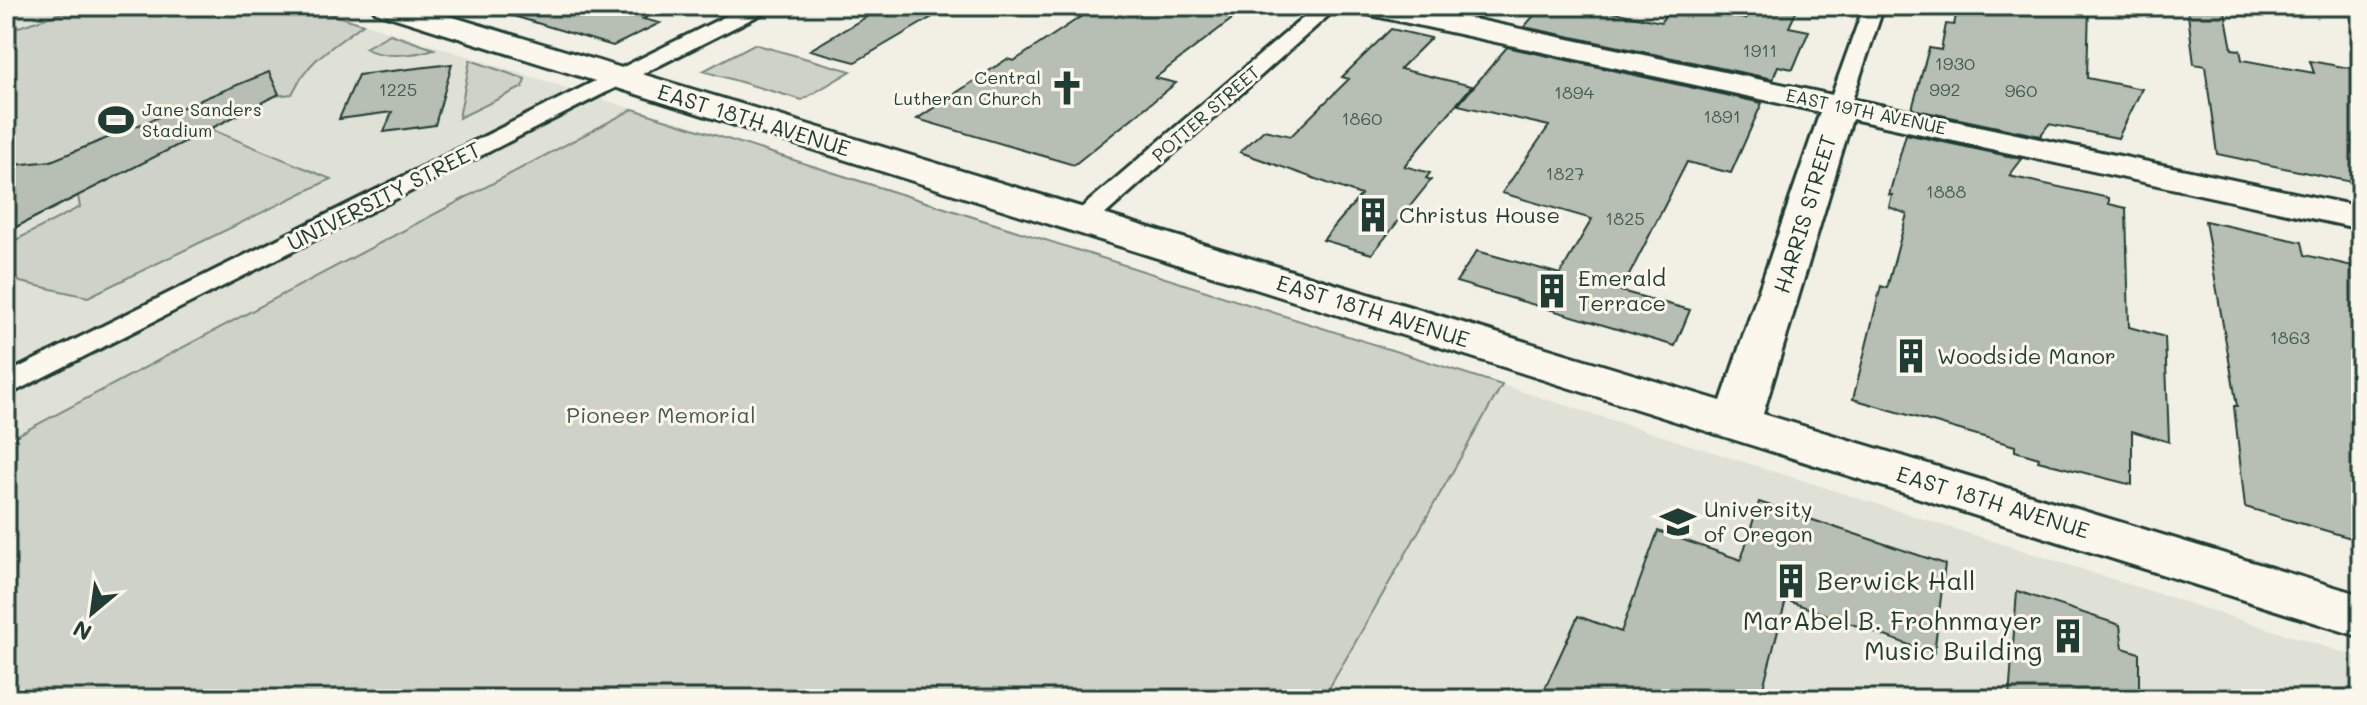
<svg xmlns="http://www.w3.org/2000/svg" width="2367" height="705" font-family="Mali,sans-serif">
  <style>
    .built { fill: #e0e1d6 }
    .green { fill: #cfd2c8; stroke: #77887e; stroke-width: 2 }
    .building { fill: #b7beb3; stroke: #1f3d34; stroke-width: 2 }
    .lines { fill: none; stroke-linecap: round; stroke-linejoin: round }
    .street-casing { stroke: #1f3d34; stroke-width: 6 }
    .secondary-casing { stroke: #1f3d34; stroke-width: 6 }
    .street { fill: #fbf7ec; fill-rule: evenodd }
    .secondary { fill: #fbf7ec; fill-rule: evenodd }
    .labels { text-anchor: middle; stroke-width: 6; stroke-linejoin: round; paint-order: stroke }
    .number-label { font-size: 18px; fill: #455d54 }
    .far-poi-label { font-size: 18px; fill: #1f3d34; stroke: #fbf7ec; text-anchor: end }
    .far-street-label { font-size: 18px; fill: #1f3d34; stroke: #fbf7ec }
    .street-label { font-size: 22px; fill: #1f3d34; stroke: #fbf7ec }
    .poi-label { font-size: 22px; fill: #1f3d34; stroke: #fbf7ec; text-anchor: start }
    .park-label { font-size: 22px; fill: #425b52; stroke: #fbf7ec }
    .near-poi-label { font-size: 26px; fill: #1f3d34; stroke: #fbf7ec; text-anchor: start }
  </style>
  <rect width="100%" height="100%" fill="#f2f0e5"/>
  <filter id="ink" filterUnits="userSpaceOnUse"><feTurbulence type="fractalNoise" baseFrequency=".0125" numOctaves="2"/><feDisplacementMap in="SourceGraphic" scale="16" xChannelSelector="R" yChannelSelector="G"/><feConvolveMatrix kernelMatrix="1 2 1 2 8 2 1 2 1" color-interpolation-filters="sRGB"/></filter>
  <g filter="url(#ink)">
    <path class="built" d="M6,6H310L633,109L6,441Z
      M1502,385L2361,658V699H1323Z"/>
    <path class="green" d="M83,6H305L363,24C331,49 311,56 292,94L275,96L210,129L331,179L88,297L20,282L6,269V245L80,207L78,196L6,232V31Z
      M390,34L434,49C416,55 382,59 365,48Z
      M754,44L851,71L802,100L703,71Z
      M470,60L525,79L523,87L459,118Z
      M633,109L1502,385L1323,699H6V441Z"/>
    <path class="building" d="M509,6H669L643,19L660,23L613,46L507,14Z
      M885,6H951L855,62L810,50Z
      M1097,6H1249L1155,78L1176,83L1074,165L917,119L1007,59L1014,61Z
      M1542,6H1583L1661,22L1671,6L1746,19L1752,6H1777L1797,10L1789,27L1809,31L1793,69L1778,66L1773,79L1524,27Z
      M1958,6H2089L2087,78L2142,89L2118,138L2049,124L2040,136L1912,109L1929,48L1941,50L1946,24L1954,25Z
      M2187,6H2224L2232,49L2240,50L2242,60L2314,73L2310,61L2361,70V184L2217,154L2205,66L2194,64Z
      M1391,29L1431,38L1400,69L1472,86L1404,166L1430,173L1426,178L1431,180L1372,254L1323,240L1361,195L1240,152L1264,130L1291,136L1349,79L1342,77Z
      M1507,47L1762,103L1731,173L1687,162L1621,291L1690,310L1675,346L1456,282L1477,251L1560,274L1592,219L1502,193L1549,126L1458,105Z
      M452,64L435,125L384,132L392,112L339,119L358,75Z
      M269,72L279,94L6,232V166L51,161Z
      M1906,134L2022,159L2009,176L2109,198V204L2126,208L2129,327L2165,337L2169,442L2132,431V485L2038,461L2039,458L2015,451V446L1853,399L1881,286L1887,288L1907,214L1889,207L1892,195H1889Z
      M2205,221L2302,242L2305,255L2361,268V541L2245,507L2234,406H2237Z
      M1759,502L1945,564L1934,654L1786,600L1760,699H1540L1578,616L1621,632L1658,531L1741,560Z
      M2017,591L2120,625L2123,648L2139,653V699H2009Z"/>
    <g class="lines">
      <g class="street-casing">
        <path id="street" d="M746,6H772L769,10L6,396V374Z
          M1317,6H1339L1091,227H1073L1069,221L1073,215Z
          M1864,6H1884L1850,106L1847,111H1831L1828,106Z
          M2347,6H2361V13L2350,10Z"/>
      </g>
      <g class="secondary-casing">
        <path id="secondary" d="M371,6H417L1721,401L1820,112L1371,15L1361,12L1356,6H1412L2361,207V229L1852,119L1763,414L2361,595V637L376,12Z"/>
      </g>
      <use href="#street" class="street"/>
      <use href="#secondary" class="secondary"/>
    </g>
  </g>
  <defs>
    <g id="church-bare" transform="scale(2.76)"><path d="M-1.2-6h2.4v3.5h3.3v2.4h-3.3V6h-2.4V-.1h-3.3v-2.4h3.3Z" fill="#1f3d34" stroke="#fbf7ec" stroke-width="2.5" paint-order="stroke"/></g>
    <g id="stadium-bare" transform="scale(2.76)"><path d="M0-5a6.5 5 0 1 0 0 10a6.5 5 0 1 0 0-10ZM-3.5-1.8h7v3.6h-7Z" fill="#1f3d34" stroke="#fbf7ec" stroke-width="2.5" paint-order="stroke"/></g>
    <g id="building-bare" transform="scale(2.76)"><path d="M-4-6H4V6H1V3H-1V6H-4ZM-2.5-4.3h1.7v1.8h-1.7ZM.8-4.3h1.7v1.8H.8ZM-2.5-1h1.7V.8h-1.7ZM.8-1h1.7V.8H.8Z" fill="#1f3d34" stroke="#fbf7ec" stroke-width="2.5" paint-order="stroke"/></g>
    <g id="university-bare" transform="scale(2.76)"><path d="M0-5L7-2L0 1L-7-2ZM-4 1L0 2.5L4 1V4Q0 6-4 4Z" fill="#1f3d34" stroke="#fbf7ec" stroke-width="2.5" paint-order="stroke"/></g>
  </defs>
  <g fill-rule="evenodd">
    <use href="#church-bare" x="1067" y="88"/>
    <use href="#stadium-bare" x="116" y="120"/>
    <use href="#building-bare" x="1373" y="215"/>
    <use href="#building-bare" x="1552" y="291"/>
    <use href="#building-bare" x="1911" y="356"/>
    <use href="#university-bare" x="1678" y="522"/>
    <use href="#building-bare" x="1791" y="581"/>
    <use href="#building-bare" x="2068" y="636"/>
  </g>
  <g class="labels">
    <g class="number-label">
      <text x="1760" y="57">1911</text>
      <text x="1955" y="70">1930</text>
      <text x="398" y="96">1225</text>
      <text x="1945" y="96">992</text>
      <text x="2021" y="97">960</text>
      <text x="1574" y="99">1894</text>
      <text x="1722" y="123">1891</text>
      <text x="1362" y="125">1860</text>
      <text x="1565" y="180">1827</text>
      <text x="1946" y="198">1888</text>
      <text x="1625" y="225">1825</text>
      <text x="2290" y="344">1863</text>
    </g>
    <g class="far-poi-label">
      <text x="1041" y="84">Central<tspan x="1041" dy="21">Lutheran Church</tspan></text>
      <text x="142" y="116" text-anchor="start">Jane Sanders<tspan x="142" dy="21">Stadium</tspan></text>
    </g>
    <g class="far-street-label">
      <text transform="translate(1866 112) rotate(12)" y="6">EAST 19TH AVENUE</text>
      <text transform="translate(1206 114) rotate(-41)" y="6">POTTER STREET</text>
    </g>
    <g class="street-label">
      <text transform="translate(754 120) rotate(17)" y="8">EAST 18TH AVENUE</text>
      <text transform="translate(384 196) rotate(-27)" y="8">UNIVERSITY STREET</text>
      <text transform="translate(1805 214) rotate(-73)" y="8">HARRIS STREET</text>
      <text transform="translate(1373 311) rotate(17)" y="8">EAST 18TH AVENUE</text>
      <text transform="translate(1993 502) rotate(17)" y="8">EAST 18TH AVENUE</text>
    </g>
    <g class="poi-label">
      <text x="1399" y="223">Christus House</text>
      <text x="1578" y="286">Emerald<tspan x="1578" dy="25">Terrace</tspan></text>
      <text x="1937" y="364">Woodside Manor</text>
      <text x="1704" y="517">University<tspan x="1704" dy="25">of Oregon</tspan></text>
    </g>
    <g class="park-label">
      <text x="661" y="423">Pioneer Memorial</text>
    </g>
    <g class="near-poi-label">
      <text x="1817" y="590">Berwick Hall</text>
      <text x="2042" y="630" text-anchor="end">MarAbel B. Frohnmayer<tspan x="2042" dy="30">Music Building</tspan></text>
    </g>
  </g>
  <rect width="2367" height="705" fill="none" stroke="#fbf7ec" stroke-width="32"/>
  <rect x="16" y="16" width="2335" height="673" fill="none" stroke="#1f3d34" stroke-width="3" filter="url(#ink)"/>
  <g transform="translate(92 613) rotate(209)" stroke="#fbf7ec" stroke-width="6" paint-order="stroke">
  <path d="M0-6L14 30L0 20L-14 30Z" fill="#1f3d34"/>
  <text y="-12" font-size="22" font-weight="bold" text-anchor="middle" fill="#1f3d34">N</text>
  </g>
</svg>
